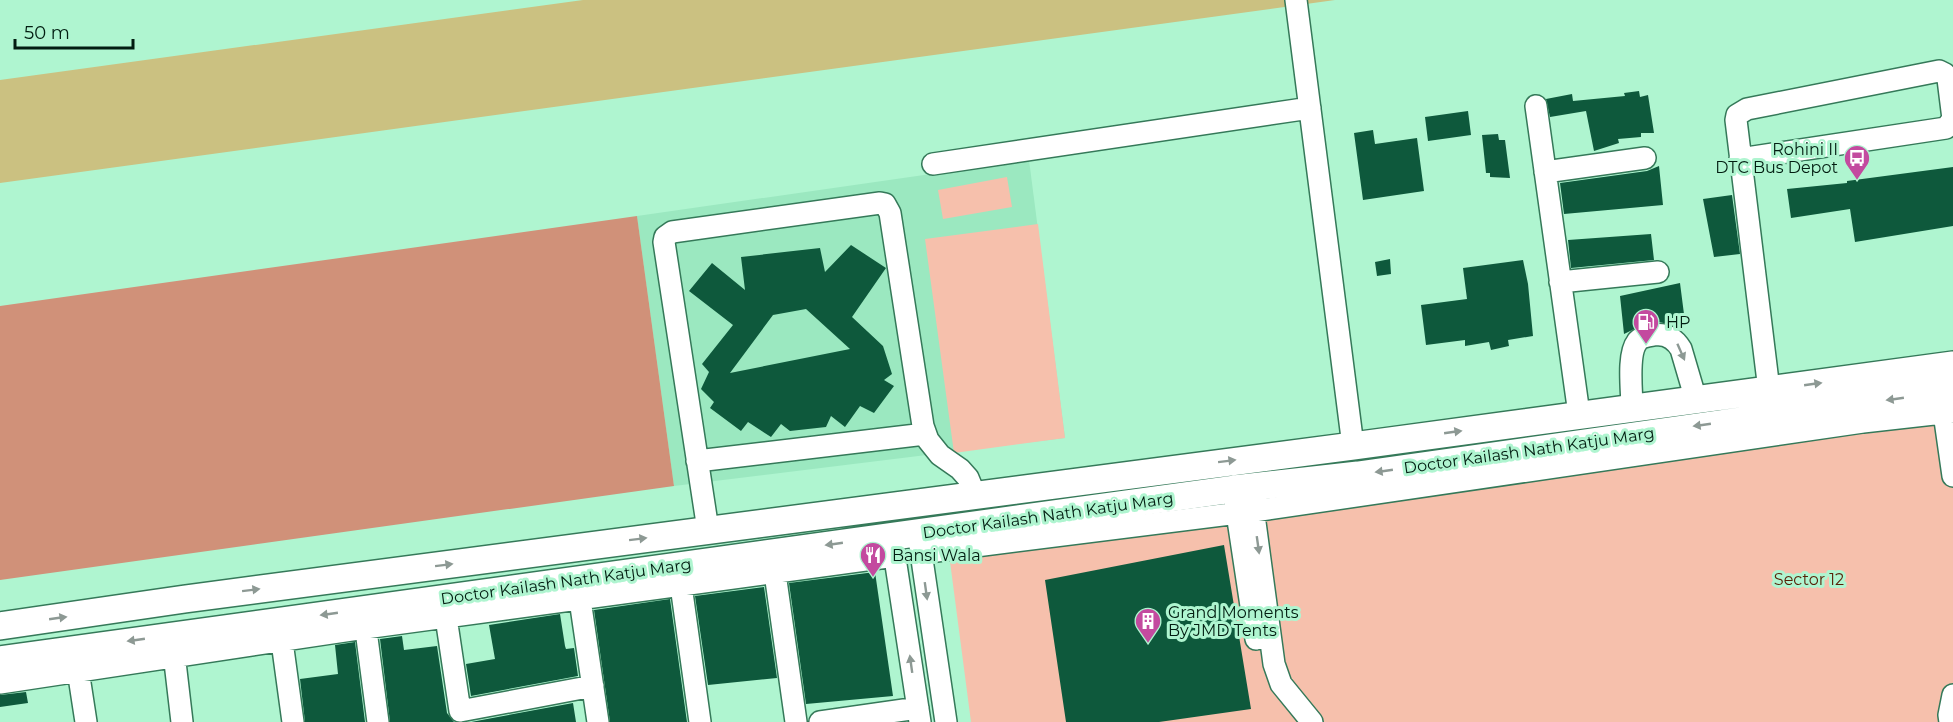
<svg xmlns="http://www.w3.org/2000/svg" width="1953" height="722" font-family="Montserrat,sans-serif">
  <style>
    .built { fill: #9be8c0 }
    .green { fill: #f6c0ac }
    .forest { fill: #d09179 }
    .water { fill: #cbc181 }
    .building { fill: #0e593c; fill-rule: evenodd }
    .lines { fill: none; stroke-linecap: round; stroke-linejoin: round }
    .minor-casing { stroke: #357959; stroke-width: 24 }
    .major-casing { stroke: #357959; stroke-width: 30 }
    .minor { stroke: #fff; stroke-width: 21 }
    .major { stroke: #fff; stroke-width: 27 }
    .oneway { fill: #8d9994 }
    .labels { text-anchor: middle; stroke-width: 6; stroke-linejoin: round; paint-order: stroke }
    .poi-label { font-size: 16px; fill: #021d11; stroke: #aff5d0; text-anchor: start }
    .street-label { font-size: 16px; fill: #021d11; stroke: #aff5d0 }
    .park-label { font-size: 16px; fill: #581f06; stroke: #aff5d0 }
  </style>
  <rect width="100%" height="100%" fill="#aff5d0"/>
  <path class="built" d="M1029,160L1065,438L674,486L637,216Z"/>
  <path class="green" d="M1007,177L1012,207L943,219L938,190Z
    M1038,224L1065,438L954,453L925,239Z
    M1953,414V722H971L949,554Z"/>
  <path class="forest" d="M637,216L674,486L0,580V306Z"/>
  <path class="water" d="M583,0H1335L0,183V80Z"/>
  <path class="building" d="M1639,91L1640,97L1648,95L1654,133H1641V137L1618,139L1619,143L1594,151L1586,111L1550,117L1546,99L1572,94L1573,101L1625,96L1624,93Z
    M1468,111L1471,135L1428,141L1425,117Z
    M1373,130L1375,144L1417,138L1424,191L1363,200L1354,133Z
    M1498,134L1499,140H1505L1510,178L1490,177V173H1486L1482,135Z
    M1659,166L1663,205L1564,214L1560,183L1647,171Z
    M1953,167V226L1855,242L1850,209L1791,218L1787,189L1847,183V181Z
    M1732,195L1740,254L1714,257L1703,199Z
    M1651,234L1654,260L1571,268L1568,240Z
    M851,245L886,268L852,317L883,346L892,374L884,380L894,386L874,413L860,406L845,427L831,416L826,427L790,431L781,424L771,437L748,422L741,431L710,408L714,402L701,389L709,372L702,364L733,325L689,291L712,263L745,290L741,257L820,248L825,272ZM806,309L850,349L730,373L773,315Z
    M1390,259L1391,274L1377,276L1375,262Z
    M1523,260L1528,284L1533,336L1508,340L1509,346L1491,350L1489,342L1465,346V340L1426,345L1421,305L1467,299L1463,268Z
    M1680,283L1685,322L1672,325L1659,322L1647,323L1624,334L1620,296Z
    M1224,545L1251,709L1159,722H1066L1045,580Z
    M875,572L893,696L806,704L789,583Z
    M764,587L777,678L708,685L695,596Z
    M670,599L687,722H610L594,610Z
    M560,614L565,646L566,649L574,648L578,676L471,696L466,664L495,659L489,625Z
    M402,636L404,650L437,646L447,713L454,722H390L380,639Z
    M355,642L365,722H305L300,679L338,674L335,645Z
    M26,692L28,703L0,707V695Z
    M573,703L576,722H471Z"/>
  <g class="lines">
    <g class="minor-casing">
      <path id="minor" d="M1296,0L1353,446
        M1536,106L1579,414
        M1740,159L1946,128L1953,119L1948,79L1945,74L1939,71L1747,109L1737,115L1736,120L1769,390
        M933,164L1310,108
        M1545,172L1645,158
        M1560,282L1658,272
        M1942,399L1953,476
        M1632,408C1632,391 1627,355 1637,342C1640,337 1648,336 1654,335C1666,333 1675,339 1681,349L1696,400
        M697,461L925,434
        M1235,500L1256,639
        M1252,500L1274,664L1281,684L1312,722
        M708,530L664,242L665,237L672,232L880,203L885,204L890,213L923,426L928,440L940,455L960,469L968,478L975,495
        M919,539L946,722
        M893,545L920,722
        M921,553L1254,511L1863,422L1953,412
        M773,559L796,722
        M679,571L700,722
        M578,586L598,722
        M444,604L460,711L593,686
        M364,615L378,722
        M280,627L293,722
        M173,645L182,722
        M76,657L86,722
        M0,683L365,628L895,556
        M820,722L918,708
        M1950,722L1949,715L1953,695"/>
    </g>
    <g class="major-casing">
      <path id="major" d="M0,626L185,599L1353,446L1953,365
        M0,660L1234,489L1358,475L1953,391"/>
    </g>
    <use href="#minor" class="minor"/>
    <use href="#major" class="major"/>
  </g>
  <defs><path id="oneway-solid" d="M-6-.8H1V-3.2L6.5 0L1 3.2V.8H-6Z" transform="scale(1.5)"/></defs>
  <g class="oneway">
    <use href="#oneway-solid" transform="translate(1681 352) rotate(66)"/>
    <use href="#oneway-solid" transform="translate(1813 384) rotate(-8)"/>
    <use href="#oneway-solid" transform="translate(1895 399) rotate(172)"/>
    <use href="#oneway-solid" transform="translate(1702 425) rotate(172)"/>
    <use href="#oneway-solid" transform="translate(1453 432) rotate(-8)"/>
    <use href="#oneway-solid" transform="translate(1227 461) rotate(-7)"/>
    <use href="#oneway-solid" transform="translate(1384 471) rotate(172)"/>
    <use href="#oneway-solid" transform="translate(638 539) rotate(-7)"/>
    <use href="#oneway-solid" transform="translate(834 544) rotate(172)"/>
    <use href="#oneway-solid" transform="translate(1258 545) rotate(82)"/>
    <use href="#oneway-solid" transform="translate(444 565) rotate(-7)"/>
    <use href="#oneway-solid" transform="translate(251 590) rotate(-7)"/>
    <use href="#oneway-solid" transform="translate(926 591) rotate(82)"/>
    <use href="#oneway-solid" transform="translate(329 614) rotate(172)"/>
    <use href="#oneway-solid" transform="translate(58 618) rotate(-8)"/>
    <use href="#oneway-solid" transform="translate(136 640) rotate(172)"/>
    <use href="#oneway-solid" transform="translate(911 664) rotate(-98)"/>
  </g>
  <defs>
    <g id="bus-pin" transform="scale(1.35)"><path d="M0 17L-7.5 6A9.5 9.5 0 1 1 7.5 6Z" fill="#c34a9f" stroke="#aff5d0"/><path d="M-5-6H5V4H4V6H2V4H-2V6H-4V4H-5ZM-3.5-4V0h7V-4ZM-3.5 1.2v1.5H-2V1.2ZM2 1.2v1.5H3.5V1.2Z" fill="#fff"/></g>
    <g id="fuel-pin" transform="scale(1.35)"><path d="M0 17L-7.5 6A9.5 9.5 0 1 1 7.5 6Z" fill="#c34a9f" stroke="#aff5d0"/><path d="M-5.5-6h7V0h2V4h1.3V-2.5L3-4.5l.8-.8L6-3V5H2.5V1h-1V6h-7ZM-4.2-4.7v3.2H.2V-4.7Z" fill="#fff"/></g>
    <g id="restaurant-pin" transform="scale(1.35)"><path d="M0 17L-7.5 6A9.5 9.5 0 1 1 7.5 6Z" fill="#c34a9f" stroke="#aff5d0"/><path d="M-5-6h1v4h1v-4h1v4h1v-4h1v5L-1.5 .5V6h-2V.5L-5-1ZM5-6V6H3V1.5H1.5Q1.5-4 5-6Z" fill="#fff"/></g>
    <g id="building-pin" transform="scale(1.35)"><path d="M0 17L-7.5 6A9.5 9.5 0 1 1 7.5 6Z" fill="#c34a9f" stroke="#aff5d0"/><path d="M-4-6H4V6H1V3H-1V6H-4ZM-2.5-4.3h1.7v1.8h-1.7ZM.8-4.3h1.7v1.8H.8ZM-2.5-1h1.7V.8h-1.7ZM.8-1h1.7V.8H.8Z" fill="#fff"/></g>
  </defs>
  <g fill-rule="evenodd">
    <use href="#bus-pin" x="1857" y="158"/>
    <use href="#fuel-pin" x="1646" y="322"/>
    <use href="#restaurant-pin" x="873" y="555"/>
    <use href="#building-pin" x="1148" y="621"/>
  </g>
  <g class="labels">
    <g class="poi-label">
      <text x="1838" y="155" text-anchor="end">Rohini II<tspan x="1838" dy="18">DTC Bus Depot</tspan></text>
      <text x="1666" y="328">HP</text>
      <text x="892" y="561">Bansi Wala</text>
      <text x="1168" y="618">Grand Moments<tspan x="1168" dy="18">By JMD Tents</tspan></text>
    </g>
    <g class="street-label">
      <text transform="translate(1529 450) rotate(-8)" y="6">Doctor Kailash Nath Katju Marg</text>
      <text transform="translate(1048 515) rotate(-8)" y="6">Doctor Kailash Nath Katju Marg</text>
      <text transform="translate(566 581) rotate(-8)" y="6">Doctor Kailash Nath Katju Marg</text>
    </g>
    <g class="park-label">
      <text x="1809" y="585">Sector 12</text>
    </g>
  </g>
  <path d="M15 39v9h118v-9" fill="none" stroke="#021d11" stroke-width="3"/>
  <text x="24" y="39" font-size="18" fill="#021d11" stroke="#aff5d0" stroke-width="4.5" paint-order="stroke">50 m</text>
</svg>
